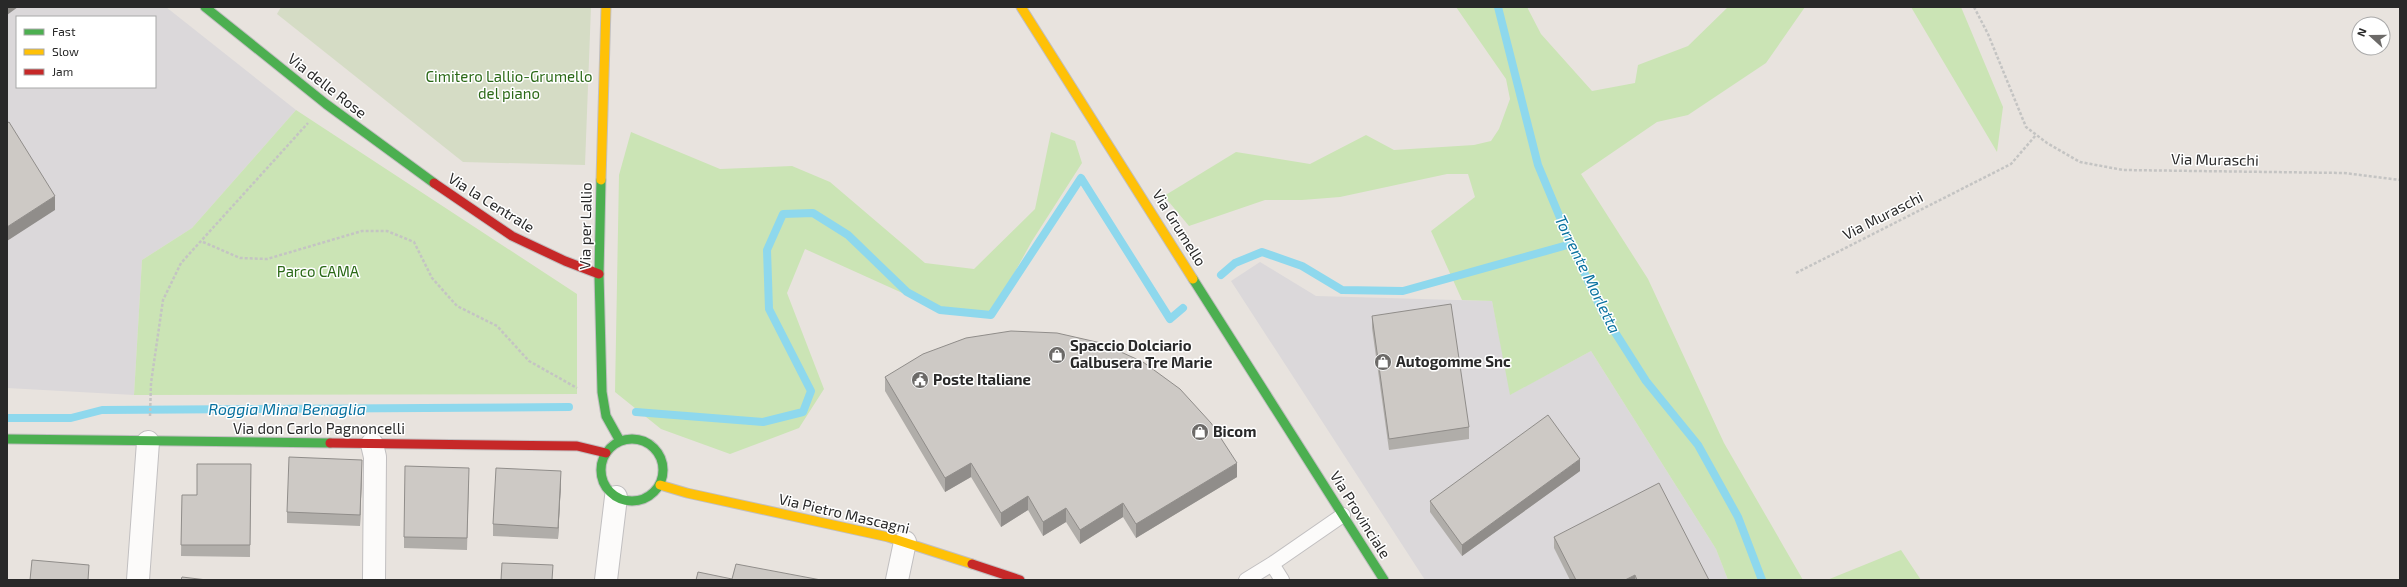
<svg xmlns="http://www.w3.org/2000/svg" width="2407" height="587" font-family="'Exo 2',sans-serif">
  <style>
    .industrial { fill: #dbd8da; fill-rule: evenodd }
    .green { fill: #cbe4b5 }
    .cemetery { fill: #d5dcc5 }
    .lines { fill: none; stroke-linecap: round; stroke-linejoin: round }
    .stream { stroke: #8ed8ed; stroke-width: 8 }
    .lane-casing { stroke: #c1bfc0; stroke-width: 16 }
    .street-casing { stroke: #c1bfc0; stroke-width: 24 }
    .fast-casing { stroke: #c1bfc0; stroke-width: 11 }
    .slow-casing { stroke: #c1bfc0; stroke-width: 11 }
    .jam-casing { stroke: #c1bfc0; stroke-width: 11 }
    .path { stroke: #c4c4c3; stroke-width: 2.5; stroke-dasharray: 3 2; stroke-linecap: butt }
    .lane { stroke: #fcfbfa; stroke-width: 14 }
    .street { stroke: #fcfbfa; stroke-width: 22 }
    .fast { stroke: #4caf50; stroke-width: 9 }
    .slow { stroke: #ffc107; stroke-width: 9 }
    .jam { stroke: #c62828; stroke-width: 9 }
    .wall { fill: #b0ada9 }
    .shaded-wall { fill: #908d8a }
    .building { fill: #cdc9c5; stroke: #908d8a }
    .labels { text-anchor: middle; stroke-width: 3; stroke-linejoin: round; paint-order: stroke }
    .park-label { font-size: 15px; fill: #2b6917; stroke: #fff }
    .street-label { font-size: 15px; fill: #292929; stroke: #fff }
    .poi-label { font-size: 15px; font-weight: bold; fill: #292929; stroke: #fff; text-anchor: start }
    .water-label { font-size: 16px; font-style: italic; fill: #08719f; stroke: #fff }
  </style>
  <rect width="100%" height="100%" fill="#e8e3de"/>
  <path class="industrial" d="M7,7H166L296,110L192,228L142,260L134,395L7,388ZM17,17H155V87H17Z
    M1260,262L1316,296L1492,301L1511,394L1591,351L1716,549L1728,580H1425L1231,281Z"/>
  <path class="green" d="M1456,7H1527L1541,34L1592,91L1635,83L1638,65L1688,46L1728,7H1805L1766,63L1688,115L1657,122L1581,174L1648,279L1724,443L1803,580H1728L1716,549L1591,351L1510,395L1492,301L1462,300L1431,231L1475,197L1468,174H1447L1340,197L1302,200H1265L1189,226L1164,196L1236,152L1310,164L1366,135L1394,150L1474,145L1491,141L1499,129L1510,99L1506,79Z
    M1911,7H1961L2003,107L1997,152Z
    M296,110L577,294V394L134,395L142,260L192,228Z
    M631,132L720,169L792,166L830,182L925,263L974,269L1035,209L1051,132L1075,141L1082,163L1032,241L991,315L940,310L805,249L787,293L824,389L799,428L730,454L661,429L615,392L619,175Z
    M1901,550L1921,580H1827Z"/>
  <path class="cemetery" d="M281,7H591L585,165L463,162L277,14Z"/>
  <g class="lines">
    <path class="stream" d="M1498,7L1538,165L1571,244L1604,315L1646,381L1698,445L1738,517L1762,580
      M1221,275L1235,263L1262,252L1302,266L1342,290L1403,291L1571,244
      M636,412L763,422L803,412L811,391L769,309L767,250L783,214L813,213L848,235L907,292L940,310L991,315L1081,178L1170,319L1183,308
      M7,418H71L102,410L569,407"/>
    <g class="lane-casing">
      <path id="lane" d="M1246,580L1272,564
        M1282,580L1272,564L1343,515"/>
    </g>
    <g class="street-casing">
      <path id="street" d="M372,444L375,457L374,580
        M138,580L148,442
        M606,580L616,497
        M897,580L905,542"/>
    </g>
    <g class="fast-casing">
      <path id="fast" d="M205,7L326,104L434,183
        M601,180L599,274L602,392L606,416L620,441
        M1193,279L1384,580
        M601 470a31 31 0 1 1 62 0a31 31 0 1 1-62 0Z
        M7,439L330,443"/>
    </g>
    <g class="slow-casing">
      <path id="slow" d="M1021,7L1193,279
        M601,180L606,7
        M660,485L687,493L888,537L972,564"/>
    </g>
    <g class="jam-casing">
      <path id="jam" d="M434,183L512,236L565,261L599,274
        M330,443L577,446L606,453
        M972,564L1020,580"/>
    </g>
    <path class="path" d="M1974,7L1988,34L2026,127L2047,143L2080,162L2123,170L2344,173L2400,180
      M203,242L240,258L267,259L362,231H387L414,242L432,278L457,306L497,326L529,361L577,388
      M1796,273L2011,164L2036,135
      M150,416L151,383L163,300L181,263L308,123"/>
    <use href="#lane" class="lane"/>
    <use href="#street" class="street"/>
    <use href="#fast" class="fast"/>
    <use href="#slow" class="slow"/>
    <use href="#jam" class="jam"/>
  </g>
  <path class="wall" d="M1372,316L1469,427V439L1389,450L1372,328Z
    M885,377L1237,477L1136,538L1123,517L1080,544L1066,522L1043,536L1028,510L1001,527L971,477L945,492L885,391Z
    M251,464L250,557L181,556L182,495H197Z
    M1580,471L1462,556L1430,512V501Z
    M362,472L360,526L287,523V512Z
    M469,480L467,550L404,548V537Z
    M561,483L558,539L493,536V524Z
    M1554,537L1709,580H1570L1554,548Z"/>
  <path class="shaded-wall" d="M7,7H18L7,15Z
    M55,196V210L7,241V227Z
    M1580,459V471L1462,556V545Z
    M362,460V472L360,526V515Z
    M971,463V477L945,492V478Z
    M1237,463V477L1136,538V524Z
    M561,471V483L558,539V528Z
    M1028,496V510L1001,527V513Z
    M1123,503V517L1080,544V530Z
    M1066,508V522L1043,536V522Z
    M1635,575V580H1625Z"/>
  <path class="building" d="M9,122L55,196L7,227V123Z
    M1451,304L1469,427L1389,439L1372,316Z
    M1011,331L1057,333L1101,343L1143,362L1180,389L1211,423L1237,463L1136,524L1123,503L1080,530L1066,508L1043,522L1028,496L1001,513L971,463L945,478L885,377L923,354L966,338Z
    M1548,415L1580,459L1462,545L1430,501Z
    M289,457L362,460L360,515L287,512Z
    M197,464H251L250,545H181L182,495H197Z
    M405,466L469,468L467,538L404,537Z
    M496,468L561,471L558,528L493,524Z
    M1659,483L1709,580H1637L1635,575L1625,580H1576L1554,537Z
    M32,560L89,565L88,580H30Z
    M502,563L553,565L552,580H501Z
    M736,564L821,580H696L698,572L732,579Z
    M182,577L207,580H181Z"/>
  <defs>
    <g id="shop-disc" transform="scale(0.9)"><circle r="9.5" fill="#6c6a68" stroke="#fff"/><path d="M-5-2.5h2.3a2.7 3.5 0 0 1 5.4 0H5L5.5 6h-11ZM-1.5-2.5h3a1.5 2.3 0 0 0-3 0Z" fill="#fff"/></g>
    <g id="civic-disc" transform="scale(0.9)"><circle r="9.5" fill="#6c6a68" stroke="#fff"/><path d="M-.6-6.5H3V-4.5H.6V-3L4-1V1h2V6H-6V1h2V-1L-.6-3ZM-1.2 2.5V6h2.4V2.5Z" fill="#fff"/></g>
  </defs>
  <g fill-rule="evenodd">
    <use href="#shop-disc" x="1057" y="355"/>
    <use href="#shop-disc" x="1383" y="362"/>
    <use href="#civic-disc" x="920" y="380"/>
    <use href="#shop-disc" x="1200" y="432"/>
  </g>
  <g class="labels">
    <g class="park-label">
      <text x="509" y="82">Cimitero Lallio-Grumello<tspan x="509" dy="17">del piano</tspan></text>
      <text x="318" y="277">Parco CAMA</text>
    </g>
    <g class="street-label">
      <text transform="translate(327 86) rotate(38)" y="5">Via delle Rose</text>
      <text transform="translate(2215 160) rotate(1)" y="5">Via Muraschi</text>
      <text transform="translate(491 203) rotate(32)" y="5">Via la Centrale</text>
      <text transform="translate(1883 216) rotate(-27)" y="5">Via Muraschi</text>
      <text transform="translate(586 226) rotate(-89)" y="5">Via per Lallio</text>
      <text transform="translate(1179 228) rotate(58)" y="5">Via Grumello</text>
      <text x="319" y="434">Via don Carlo Pagnoncelli</text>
      <text transform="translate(844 514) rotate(13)" y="5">Via Pietro Mascagni</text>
      <text transform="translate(1360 515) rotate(58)" y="5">Via Provinciale</text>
    </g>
    <g class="poi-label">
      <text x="1070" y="351">Spaccio Dolciario<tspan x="1070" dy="17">Galbusera Tre Marie</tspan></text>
      <text x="1396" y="367">Autogomme Snc</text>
      <text x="933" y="385">Poste Italiane</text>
      <text x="1213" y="437">Bicom</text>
    </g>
    <g class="water-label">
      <text transform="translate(1588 274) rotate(64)" y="6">Torrente Morletta</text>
      <text x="287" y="415">Roggia Mina Benaglia</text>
    </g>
  </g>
  <rect width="2407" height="587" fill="none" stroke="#292929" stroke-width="16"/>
  <rect x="16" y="16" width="140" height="72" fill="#ffffff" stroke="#a9a9a9"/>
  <rect x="24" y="29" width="20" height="6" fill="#4caf50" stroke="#a9a9a9"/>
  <text x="52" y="36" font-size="12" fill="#292929">Fast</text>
  <rect x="24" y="49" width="20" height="6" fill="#ffc107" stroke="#a9a9a9"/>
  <text x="52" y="56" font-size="12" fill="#292929">Slow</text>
  <rect x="24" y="69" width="20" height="6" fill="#c62828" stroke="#a9a9a9"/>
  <text x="52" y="76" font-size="12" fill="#292929">Jam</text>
  <g transform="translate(2371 36) rotate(291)"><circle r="19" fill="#ffffff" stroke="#a9a9a9"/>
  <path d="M0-3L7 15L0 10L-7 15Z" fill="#6c6a68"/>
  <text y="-6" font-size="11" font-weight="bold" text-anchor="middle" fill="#292929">N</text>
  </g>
</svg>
